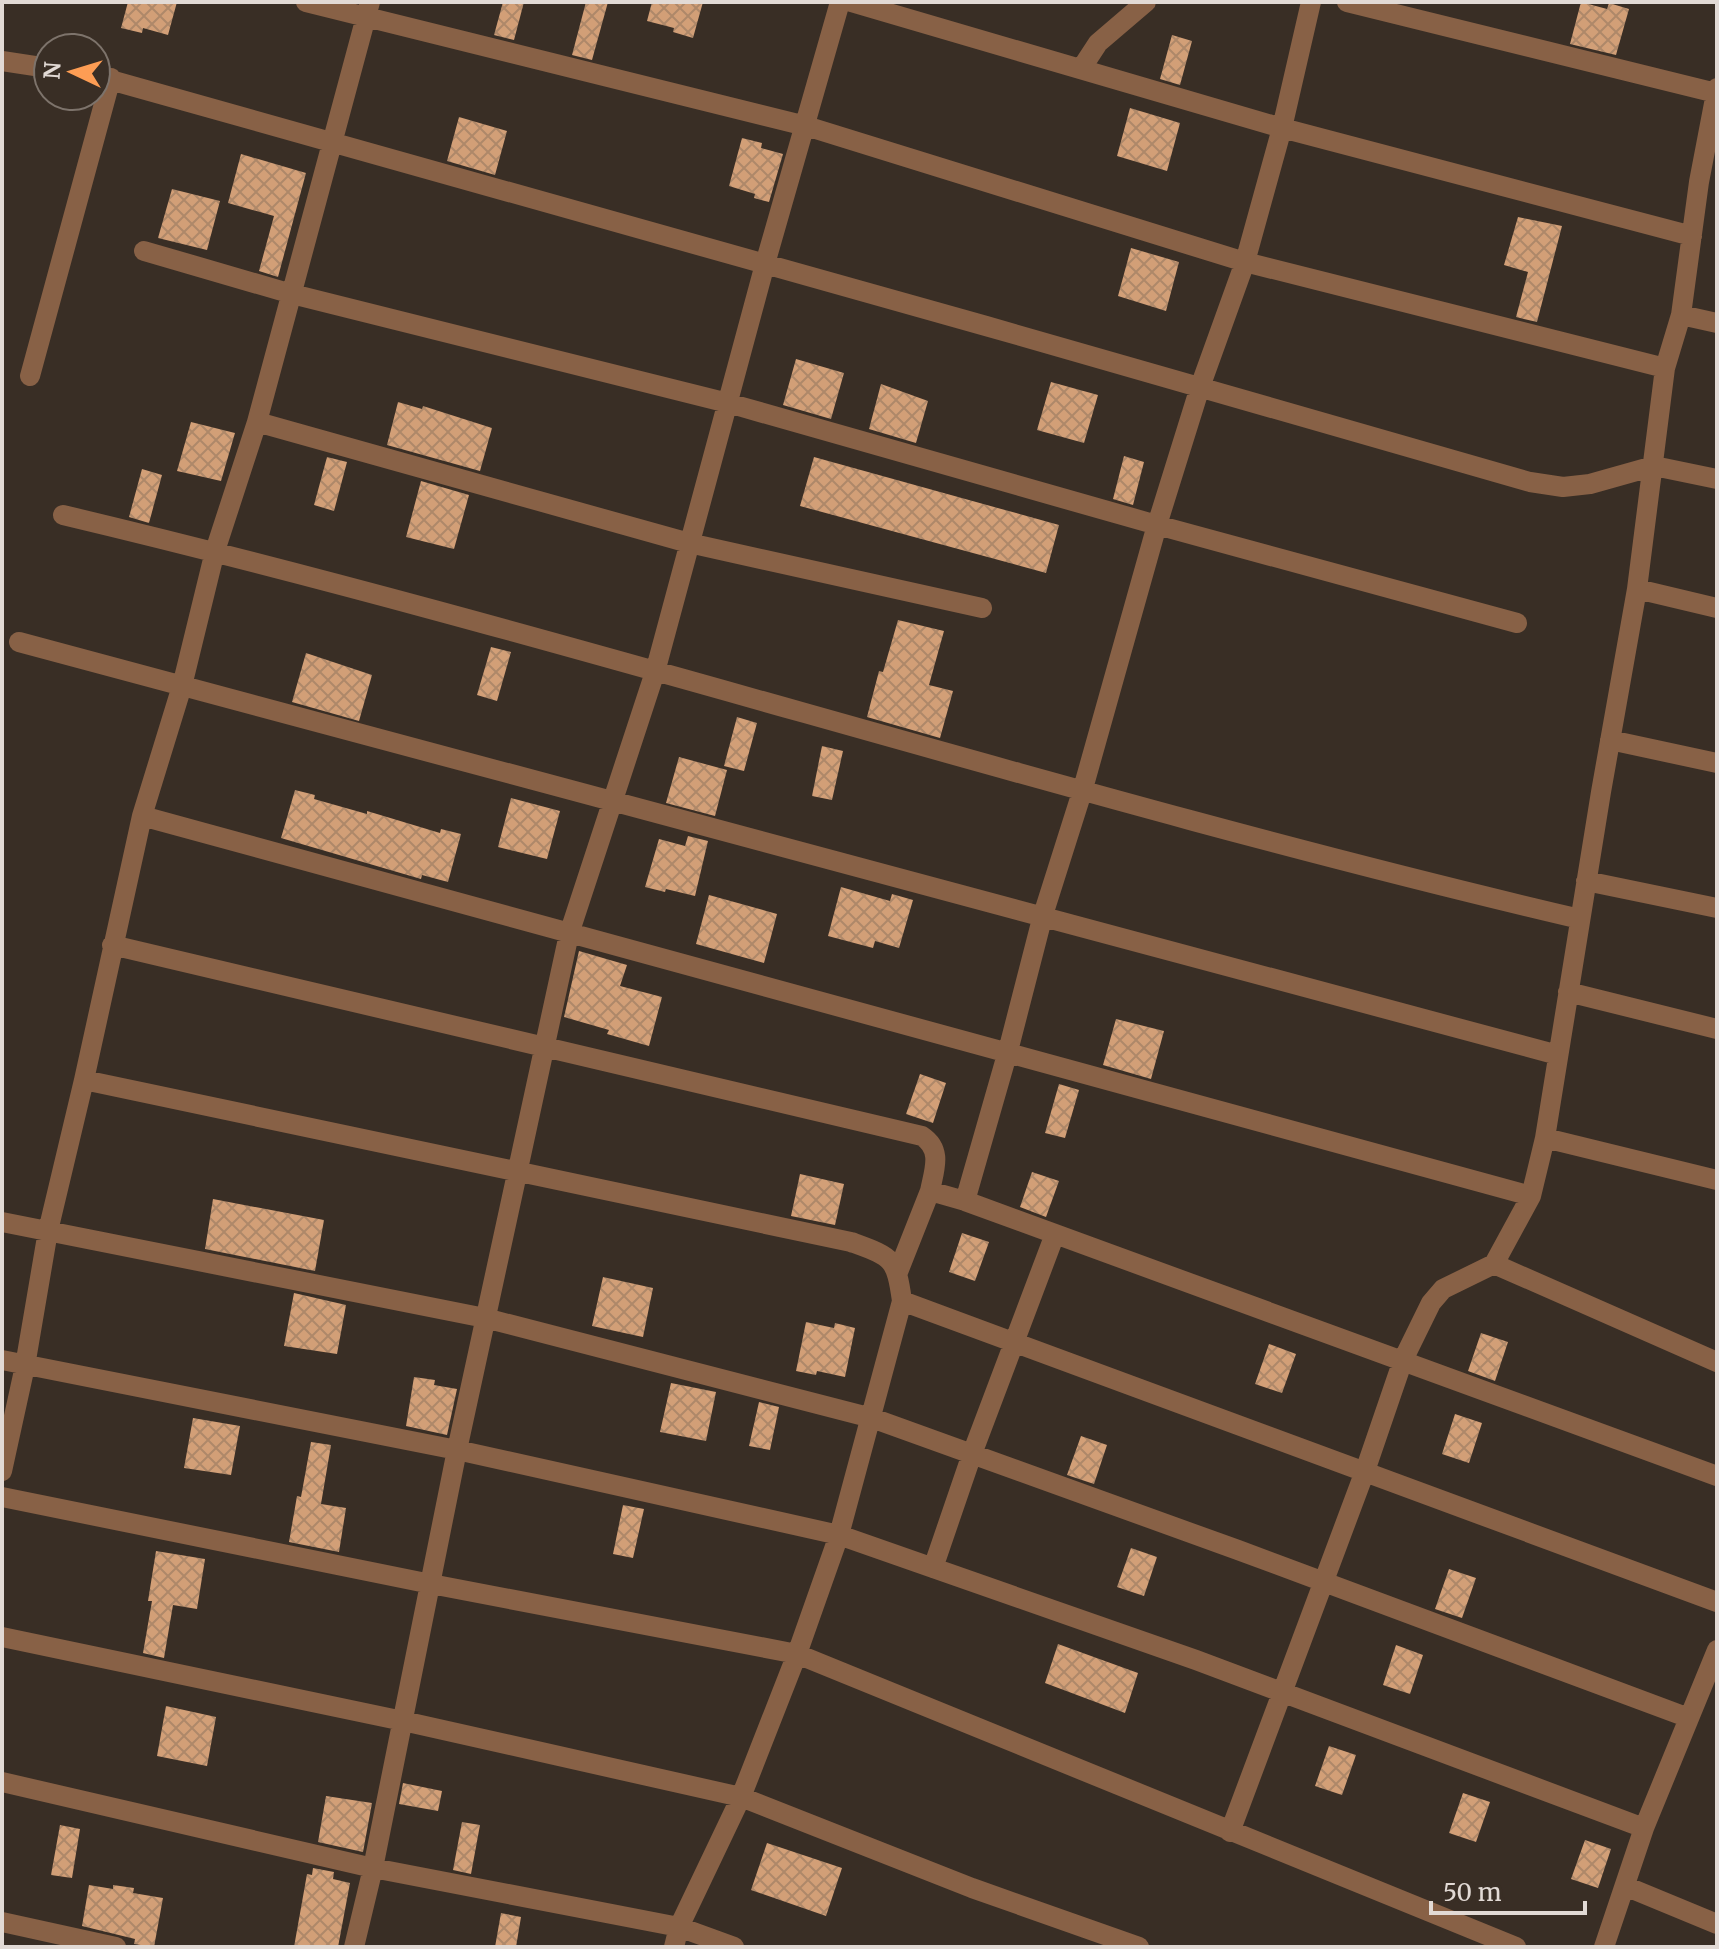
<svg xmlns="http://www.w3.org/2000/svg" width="1719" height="1949" font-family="Merriweather,serif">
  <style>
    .building { fill: url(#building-cross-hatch) }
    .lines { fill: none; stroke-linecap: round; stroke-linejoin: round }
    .minor { stroke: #886146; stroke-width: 20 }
  </style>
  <defs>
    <pattern id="building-cross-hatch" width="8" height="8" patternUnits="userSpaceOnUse" patternTransform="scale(2)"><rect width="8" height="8" fill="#d29f77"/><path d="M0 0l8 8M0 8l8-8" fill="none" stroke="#ae8869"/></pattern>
  </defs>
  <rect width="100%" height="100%" fill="#392e25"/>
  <path class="building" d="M128,2H177L168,35L143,28L142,33L121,28Z
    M503,2H524L514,40L494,35Z
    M586,2H608L592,60L572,55Z
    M652,2H703L693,38L673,32L674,28L647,21Z
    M1581,2L1607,9L1609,3L1629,9L1616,55L1570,44Z
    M1172,35L1192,41L1180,85L1160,79Z
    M1130,108L1180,123L1167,171L1117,156Z
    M459,117L507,131L495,175L447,161Z
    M742,138L762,143L761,148L783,154L769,202L754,198L755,194L729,186Z
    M241,154L306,173L278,277L259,271L274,216L228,203Z
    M172,189L220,201L207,250L158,238Z
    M1518,217L1562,226L1537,322L1516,317L1528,272L1504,265Z
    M1131,248L1179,262L1166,311L1118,296Z
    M796,359L844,373L831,419L783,405Z
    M1051,382L1098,395L1084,443L1037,430Z
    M881,384L928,401L916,443L869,429Z
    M398,402L422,409L423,406L492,428L480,471L387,445Z
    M191,422L235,433L221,481L177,471Z
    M1124,456L1144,462L1133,505L1113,499Z
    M327,457L347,462L334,511L314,505Z
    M814,457L1059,525L1046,573L800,506Z
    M142,469L162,475L149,523L129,517Z
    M421,481L469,495L454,549L406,537Z
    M898,620L944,631L929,685L953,691L940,738L867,717L879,671L883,672Z
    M491,647L511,652L497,701L477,695Z
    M306,653L372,675L359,721L292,702Z
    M737,717L757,723L744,771L724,766Z
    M822,746L843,751L832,800L812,796Z
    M679,757L727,770L715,816L666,803Z
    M295,790L315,795L314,799L367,814V811L387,817L440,833L441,829L461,834L448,882L422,875L421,879L281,838Z
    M511,798L560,811L547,859L498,847Z
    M688,836L708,841L695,896L666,889L665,892L645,887L659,839L685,846Z
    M841,887L890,901L892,894L913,900L899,948L875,941L873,948L828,936Z
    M709,895L777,914L764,963L696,944Z
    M579,951L627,965L620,986L662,997L649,1046L607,1034L609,1030L564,1017Z
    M1116,1019L1164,1031L1151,1079L1103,1065Z
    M920,1074L946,1083L933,1123L906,1114Z
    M1059,1084L1079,1090L1065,1138L1045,1133Z
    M1032,1172L1059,1181L1046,1217L1020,1207Z
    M800,1174L844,1184L835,1225L791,1216Z
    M213,1199L324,1220L315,1271L205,1249Z
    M962,1233L989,1242L975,1281L949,1272Z
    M603,1277L653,1288L643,1337L592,1326Z
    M294,1293L346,1305L337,1354L284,1346Z
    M806,1322L834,1328L835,1323L855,1328L845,1377L817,1371L816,1375L796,1371Z
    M1481,1333L1508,1342L1495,1381L1468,1371Z
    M1269,1344L1296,1354L1282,1393L1255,1384Z
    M414,1377L435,1380L434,1385L457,1389L447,1435L406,1426Z
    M671,1383L716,1392L706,1441L660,1432Z
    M759,1402L779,1407L770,1450L749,1446Z
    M1455,1414L1482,1423L1469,1463L1442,1454Z
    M193,1418L240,1426L231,1475L184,1468Z
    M1081,1436L1107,1445L1094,1484L1067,1475Z
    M311,1442L331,1445L321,1504L346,1508L339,1552L289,1542L297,1496L301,1497Z
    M623,1505L644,1509L633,1558L613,1554Z
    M1131,1548L1157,1557L1144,1596L1117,1587Z
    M156,1551L205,1559L197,1609L173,1605L164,1658L143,1653L152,1601H148Z
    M1449,1569L1476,1578L1462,1618L1435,1609Z
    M1058,1644L1138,1673L1125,1713L1045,1683Z
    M1396,1645L1423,1655L1410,1694L1383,1685Z
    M166,1706L216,1717L207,1766L157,1756Z
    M1329,1746L1356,1755L1342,1795L1315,1786Z
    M403,1783L442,1791L438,1811L399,1804Z
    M1463,1793L1490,1802L1476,1842L1449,1833Z
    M326,1796L372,1803L363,1852L318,1842Z
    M462,1822L480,1825L471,1874L453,1870Z
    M60,1825L80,1829L72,1878L51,1875Z
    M1585,1840L1611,1849L1598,1888L1571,1879Z
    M767,1843L842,1868L826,1916L751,1890Z
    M313,1868L334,1872L333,1879L350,1883L338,1947H294L307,1874L312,1875Z
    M89,1885L113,1889V1885L134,1888L133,1893L163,1898L154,1947L134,1944L135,1939L82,1926Z
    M501,1913L521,1917L516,1947H495Z"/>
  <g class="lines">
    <path class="minor" d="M306,2L806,126L1245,262L1665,368
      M851,2L1282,128L1692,236
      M1347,2L1716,93
      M2,61L48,68
      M1081,69L1098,43L1146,2
      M96,76L986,326L1530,482L1563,487L1590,484L1654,466L1717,479
      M144,251L292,294L728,403L1157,525L1517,623
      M1681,315L1717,323
      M30,376L111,78
      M257,422L689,543L982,608
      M63,515C572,636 1071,800 1580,919
      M1637,589L1717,608
      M19,642C531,782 1045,916 1558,1055
      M1610,740L1717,763
      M142,816L1531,1196
      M1586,881L1717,908
      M112,945L922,1136C943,1150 934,1170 930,1191
      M1568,992L1717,1029
      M84,1080L851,1242C892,1257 896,1257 902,1301L839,1535L797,1654L741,1797L679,1927L674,1947
      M1545,1138L1717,1180
      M965,1201L1008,1051L1043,915L1082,792L1157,525L1200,387L1245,262L1282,128L1311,2
      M2,1222L485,1318L872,1418L1238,1550L1689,1718
      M1494,1264L1717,1362
      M898,1272L930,1191L965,1201L1717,1476
      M902,1301L1717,1602
      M2,1360L457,1450L839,1535L1196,1660L1644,1828
      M2,1471L25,1366L48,1231L84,1080L142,816L182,686L215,551L257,422L370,2
      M2,1497L431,1584L797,1654L1516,1947
      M933,1568L972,1454L1055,1234
      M2,1637L403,1721L741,1797L972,1888L1139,1947
      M2,1782L373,1868L679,1927L734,1947
      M1230,1832L1365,1471L1403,1360L1431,1303L1443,1289L1494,1264L1531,1196L1545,1138L1601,792L1637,589L1665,368L1681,315L1699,182L1717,88
      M1625,1886L1717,1924
      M2,1922L116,1947
      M354,1947L373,1868L457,1450L569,934L655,672L765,264L840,2
      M1604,1947L1644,1828L1717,1650"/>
  </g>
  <rect width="1719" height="1949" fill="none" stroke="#e2dad5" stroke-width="8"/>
  <g transform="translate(72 72) rotate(274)"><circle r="38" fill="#392e25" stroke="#7d736b" stroke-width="2"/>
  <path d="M0-6L14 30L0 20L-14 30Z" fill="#fd9d54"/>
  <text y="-12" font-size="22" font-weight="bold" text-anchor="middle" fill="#e2dad5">N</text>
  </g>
  <path d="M1431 1901v12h154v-12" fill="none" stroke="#e2dad5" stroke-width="4"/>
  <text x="1443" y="1901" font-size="24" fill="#e2dad5" stroke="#392e25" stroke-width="6" paint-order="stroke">50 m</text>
</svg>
